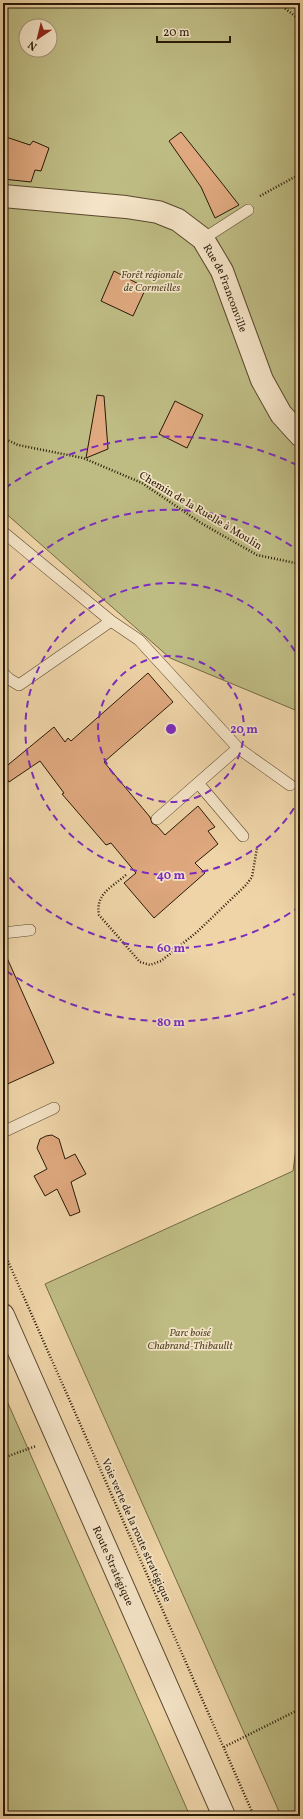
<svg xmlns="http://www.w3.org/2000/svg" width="303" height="1819" font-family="Vollkorn,serif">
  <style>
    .green { fill: #bebb83; stroke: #736a44; fill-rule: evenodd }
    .building { fill: #dfa87f; stroke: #281a06 }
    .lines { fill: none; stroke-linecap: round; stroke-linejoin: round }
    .service-casing { stroke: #5a482e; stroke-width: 12 }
    .tertiary-casing { stroke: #5a482e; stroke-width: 24 }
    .path { stroke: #281a06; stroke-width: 2.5; stroke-dasharray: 1 2; stroke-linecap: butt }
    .service { stroke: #f4e3c6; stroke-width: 11 }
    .tertiary { stroke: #f4e3c6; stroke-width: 22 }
    .ring { fill: none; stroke: #7b2cbf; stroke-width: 2; stroke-dasharray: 7 5 }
    .labels { text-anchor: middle; stroke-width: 3.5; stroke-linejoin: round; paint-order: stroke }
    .park-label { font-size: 11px; font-style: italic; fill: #554a2c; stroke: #f4e3c6 }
    .street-label { font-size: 11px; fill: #281a06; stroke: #f4e3c6 }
    .centre { fill: #7b2cbf; stroke: #f4e3c6; stroke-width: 2 }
    .ring-label { font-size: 12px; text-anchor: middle; font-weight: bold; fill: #7b2cbf; stroke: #f4e3c6; stroke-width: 3.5; stroke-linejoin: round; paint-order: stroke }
  </style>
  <rect width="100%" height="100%" fill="#eed4a7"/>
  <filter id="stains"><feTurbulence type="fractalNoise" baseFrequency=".005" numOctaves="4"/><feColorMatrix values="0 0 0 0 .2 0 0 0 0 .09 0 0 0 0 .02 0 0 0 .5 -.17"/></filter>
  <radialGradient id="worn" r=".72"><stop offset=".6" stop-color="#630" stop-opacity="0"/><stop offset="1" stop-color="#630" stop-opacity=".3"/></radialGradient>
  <path class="green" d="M3,3H300V712L170,658L3,511ZM26,26H50V50H26Z
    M300,1119V1816H281L45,1284L293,1171Z
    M3,1392L190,1816H3Z"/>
  <path class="building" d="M181,132L221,182L239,205L215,218L201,187L169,141Z
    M3,136L30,145L33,141L49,148L41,171L35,170L31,182L3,179Z
    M114,271L146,288L133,316L101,301Z
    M97,395L104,396L108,449L86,458Z
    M175,401L203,415L187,448L159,434Z
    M148,673L173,702L104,762L150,817L152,823L157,826L165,835L198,806L215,827L208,831L218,844L195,863L205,873L154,918L124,883L136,873L111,843L106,845L62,794L64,793L40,761L9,782L3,774V769L54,727L65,742L68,738L71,741Z
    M3,949L54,1063L3,1086Z
    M52,1135L59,1139L65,1159L75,1154L86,1174L71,1182L80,1212L70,1216L57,1189L45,1196L34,1176L47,1169L37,1148L40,1139L46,1136Z"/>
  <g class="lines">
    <g class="service-casing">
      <path id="service" d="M203,239L248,210
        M3,532L111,621L139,640L238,748L290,785
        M3,673L9,679L19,685L111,621
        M198,783L243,836
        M157,819L238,748
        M3,933L30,930
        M3,1132L54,1108"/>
    </g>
    <g class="tertiary-casing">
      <g id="tertiary">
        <path id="s1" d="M3,196L126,207L158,212L178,220L203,239L222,271L262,380L281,414L300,435"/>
        <path id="s2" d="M3,1315L224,1816"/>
      </g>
    </g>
    <path class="path" d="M278,3L300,20
      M260,196L300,174
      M3,438L18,445L83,458L142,483L201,523L257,555L300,564
      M126,875C112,887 95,894 99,915L140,962L150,965L161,961L197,932L246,885L252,877L257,848
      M3,1250L254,1816
      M3,1458L36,1446
      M224,1747L300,1709"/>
    <use href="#service" class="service"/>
    <use href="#tertiary" class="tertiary"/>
  </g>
  <g class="ring">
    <circle cx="171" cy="729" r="73"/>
    <path d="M300 798A146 146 0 1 1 300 660"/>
    <path d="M300 906A219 219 0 0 1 3 870M3 588A219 219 0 0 1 300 552"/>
    <path d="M299 992A293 293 0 0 1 5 970M5 488A293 293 0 0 1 299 466"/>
  </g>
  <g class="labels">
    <g class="park-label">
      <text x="152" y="278">Forêt régionale<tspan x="152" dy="13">de Cormeilles</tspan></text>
      <text x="190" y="1336">Parc boisé<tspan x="190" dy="13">Chabrand-Thibaullt</tspan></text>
    </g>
    <g class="street-label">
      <text dy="4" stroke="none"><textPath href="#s1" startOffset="263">Rue de Franconville</textPath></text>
      <text transform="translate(201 510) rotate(31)" y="4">Chemin de la Ruelle à Moulin</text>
      <text transform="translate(137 1530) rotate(66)" y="4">Voie verte de la route stratégique</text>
      <text dy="4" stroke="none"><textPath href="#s2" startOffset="274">Route Stratégique</textPath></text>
    </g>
  </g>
  <circle cx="171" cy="729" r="6" class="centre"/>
  <g class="ring-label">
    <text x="244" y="733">20 m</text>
    <text x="171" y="879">40 m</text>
    <text x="171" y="952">60 m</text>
    <text x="171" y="1026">80 m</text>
  </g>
  <rect width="303" height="1819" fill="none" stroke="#eed4a7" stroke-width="16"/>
  <rect x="4" y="4" width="295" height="1811" fill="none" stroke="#281a06" stroke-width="2"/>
  <rect x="8" y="8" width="287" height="1803" fill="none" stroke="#281a06"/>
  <g transform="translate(38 38) rotate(215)"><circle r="19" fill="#f4e3c6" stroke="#a29379"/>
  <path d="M0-3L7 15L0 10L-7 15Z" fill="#8f2418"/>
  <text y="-6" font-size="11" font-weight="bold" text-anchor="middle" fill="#281a06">N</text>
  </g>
  <path d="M157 36v6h73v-6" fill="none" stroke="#281a06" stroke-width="2"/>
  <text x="163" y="36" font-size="12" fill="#281a06" stroke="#f4e3c6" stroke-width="3" paint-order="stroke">20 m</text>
  <rect width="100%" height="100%" filter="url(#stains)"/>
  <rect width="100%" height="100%" fill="url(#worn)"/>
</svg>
